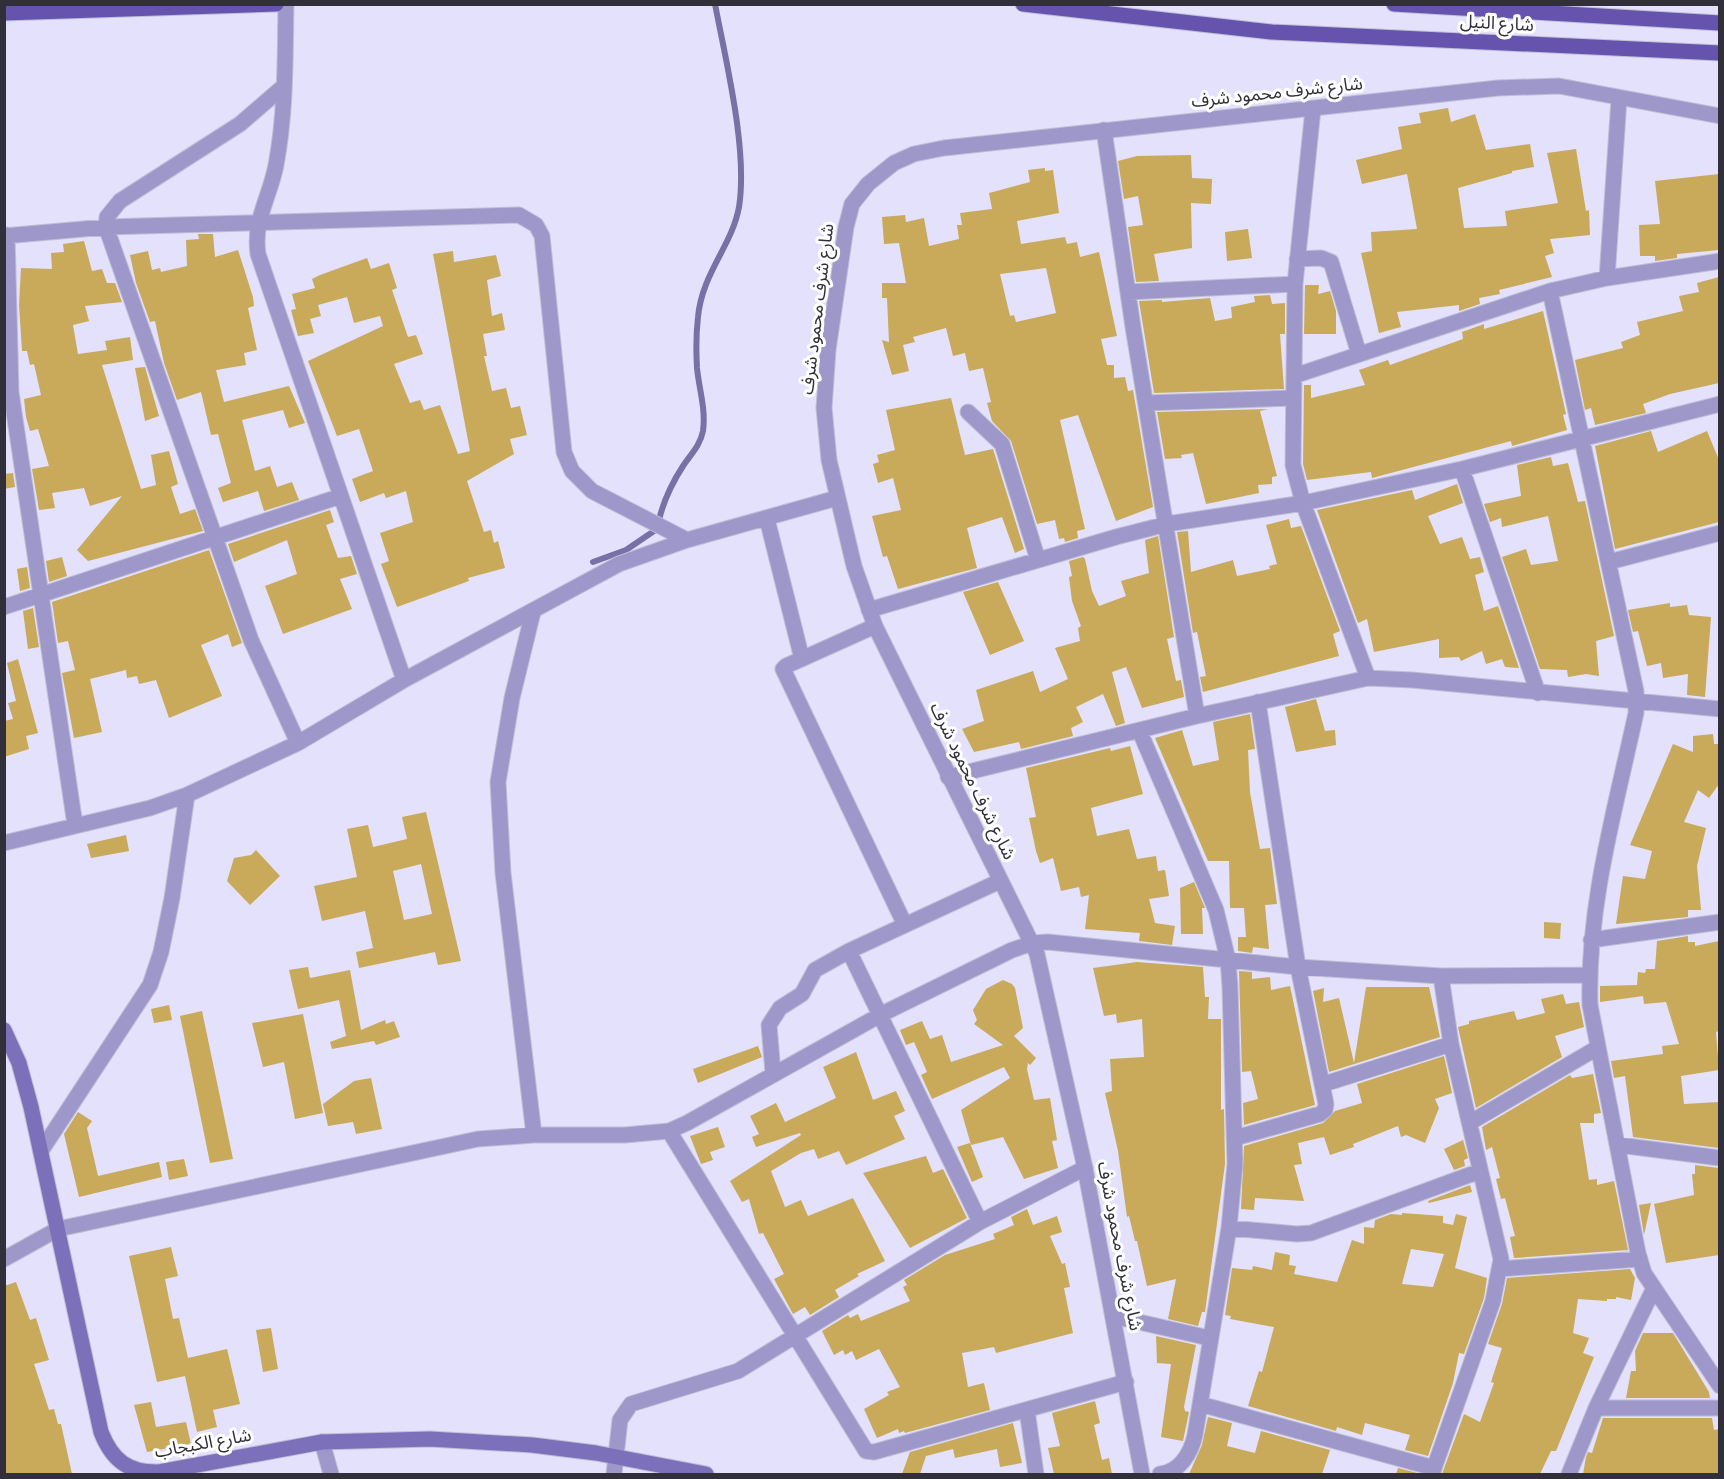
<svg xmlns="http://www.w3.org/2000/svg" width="1724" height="1479" font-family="Signika,'Noto Sans Arabic',sans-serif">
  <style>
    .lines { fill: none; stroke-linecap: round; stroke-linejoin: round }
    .stream { stroke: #7871a6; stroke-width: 6 }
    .building { fill: #c9a95a; fill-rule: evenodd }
    .minor-casing { stroke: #bfbed5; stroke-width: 17 }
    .tertiary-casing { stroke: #bfbed5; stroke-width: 17 }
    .secondary-casing { stroke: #bfbed5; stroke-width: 17 }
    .primary-casing { stroke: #bfbed5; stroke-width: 17 }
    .minor { stroke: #9d97ca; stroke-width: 15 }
    .tertiary { stroke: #9d97ca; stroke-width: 15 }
    .secondary { stroke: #7c70bb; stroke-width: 15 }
    .primary { stroke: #6553ae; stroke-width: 15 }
    .labels { text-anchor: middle; stroke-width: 6; stroke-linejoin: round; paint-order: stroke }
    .street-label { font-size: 18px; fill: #31303a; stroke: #fff }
  </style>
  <rect width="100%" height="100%" fill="#e3e1fc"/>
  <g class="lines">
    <path class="stream" d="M659,520C664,499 672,483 683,466C691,454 700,446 703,431C706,409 699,389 697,368C696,351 696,334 698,317C702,273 732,246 739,207C748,150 726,62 715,4
      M593,562L626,550L654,531"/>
  </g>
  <path class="building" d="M1448,108L1451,122L1475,114L1486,150L1530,144L1534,167L1512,171V173L1458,188L1464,228L1507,226L1505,211L1558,203L1547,153L1576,149L1586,211L1589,210L1590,235L1550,239L1554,253L1545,256L1552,277L1499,290L1500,294L1479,298L1480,304L1459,311V305L1397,312L1401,327L1379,333L1361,253L1372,251L1371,232L1417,229L1407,174L1362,184L1356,160L1402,149L1398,127L1421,123L1419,113Z
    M1191,155L1192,178L1212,179L1211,204L1191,203L1192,248L1154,254L1159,281L1136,282L1128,227L1143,225L1138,196L1124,199L1118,161L1137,156Z
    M1045,168V171L1053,170L1059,213L1017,221L1021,244L1065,237L1067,244L1077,242L1080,257L1099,252L1117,336L1101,339L1107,365H1114V378L1125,377L1128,391L1133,390L1153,507L1116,521L1078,415L1060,420L1085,529L1077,531L1078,538L1065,542L1064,538L1059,539L1055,520L1037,524L1011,441L992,421L987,403L991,402L983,368L969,371L965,353L953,356L946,328L913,337L915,342L903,345L909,371L892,375L882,340L889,342L887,298H882V283H906L899,243L884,244L882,217L905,215L906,222L924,218L929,246L959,239L957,225H962L960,213L992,209L989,193L1030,182L1028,170ZM1046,268L1056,313L1016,322L1014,315L1010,316L1000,274Z
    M1719,174V250L1677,254V258L1655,261V256H1640L1639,225L1660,224L1655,181Z
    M1248,229L1252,258L1227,261L1225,232Z
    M198,234H213L215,257L238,250L253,297L254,306L248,308L257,350L244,353L246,365L216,370L224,402L289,386L305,423L289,428L283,410L242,420L255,471L270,466L277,487L292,482L299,500L264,511L258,491L223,502L218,488L231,483L218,434L211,435L201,392L177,400L164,363L155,321L150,322L136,283L130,255L148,251L152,270L160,268L161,272L187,266L186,240L199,239Z
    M84,241L92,271L102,269L107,283H115L122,302L85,306L89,321L73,325L78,354L107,350L105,341L130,337L133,360L102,365L141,489L156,485L151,455L169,451L178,484L171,487L180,514L195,509L203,531L88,561L77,550L122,496L90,506L84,488L52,493L55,508L39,510L32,469L49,466L38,429L30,431L26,417L24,399L41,395L34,364L30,365L27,351H22L19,305L21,268L52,269L51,253L64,252L63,244Z
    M453,251L454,262L496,255L501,276L487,280L492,316L502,313L505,330L483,334L487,356H484L492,391L506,388L511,408L520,406L527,435L510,439L514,454L467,481L484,532L491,530L494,543L498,541L505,568L468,578L469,581L397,607L381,564L389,561L380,533L413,522L406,491L386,498L384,493L360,502L352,479L373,471L359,429L337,436L308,361L383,326L380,316L354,323L347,297L318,305L321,316L310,319L314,333L298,336L291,310L296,309L292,294L315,288L312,279L320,275L367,258L371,269L389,263L397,288L392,290L408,337L416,335L423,354L394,364L410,403L420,400L424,410L440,405L458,454L470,451L433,254Z
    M1719,277V383L1670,394L1643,404L1646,413L1595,425L1591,408L1585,410L1575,360L1623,348L1621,342L1640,335L1637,322L1683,311L1679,296L1699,292L1697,283Z
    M1305,285H1319L1318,294L1330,291L1336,311V334H1304Z
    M1270,295L1272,304L1285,303V334H1280L1284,389L1154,393L1139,301L1162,300V302L1210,298L1215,321L1232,318L1231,307L1255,302L1254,296Z
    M1543,311L1566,414L1563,415L1567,430L1512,446L1511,441L1372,478L1371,472L1307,480L1303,464L1304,385H1311V398L1365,385L1359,370L1388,360L1390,365L1463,339L1462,332L1484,324V329Z
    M145,367L159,416L145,421L135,368Z
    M951,398L965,455L993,449L1024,549L1015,553L1002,517L967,528L977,568L898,589L887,556L883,557L872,516L901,510L893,478L878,483L873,464L879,462L877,455L895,450L886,410Z
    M1268,409L1260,411L1277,476L1272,477V484L1258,485L1259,493L1206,504L1193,453L1181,455L1182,458L1165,459L1157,412Z
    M1651,431L1658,452L1707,431L1719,460V522L1615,549L1595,446Z
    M1551,457L1553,466L1568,463L1578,502L1585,501L1614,636L1596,641L1599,676L1586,674L1568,677L1567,670L1540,669L1502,557L1526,549L1531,565L1558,561L1548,516L1502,527L1501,518L1490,522L1484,504L1521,496L1517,465Z
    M13,473L15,487L4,489V474Z
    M1457,484L1463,503L1428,516L1440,544L1462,537L1470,559L1480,557L1484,572L1475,575L1484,611L1498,606L1519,668L1505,667L1502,659L1486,664L1482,651L1461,661L1459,657L1439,658V639L1374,652L1367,619L1358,623L1317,510L1412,490L1415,500Z
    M330,510L334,522L326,525L338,558L351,556L357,574L340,579L352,609L283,634L265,586L297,574L287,540L234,562L228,544Z
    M1289,519L1291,528L1301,526L1340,631L1333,634L1339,656L1203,692L1200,677L1206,676L1197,632L1193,633L1177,532L1188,531L1191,572L1233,560L1237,576L1270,569L1269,566L1277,564L1266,525Z
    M1158,536L1174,637L1167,639L1176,681L1181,680L1184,697L1142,708L1126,667L1112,672L1125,723L1116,726L1103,694L1076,707L1083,722L1071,728L1073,736L1021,749L1019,742L974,752L962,729L984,721L976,690L1033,671L1040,692L1068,679L1055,648L1080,641L1078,628L1081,626L1072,601L1069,577L1072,576L1069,561L1083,557L1085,559L1092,591L1099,606L1126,596L1121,581L1149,573L1145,540Z
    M209,550L242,643L232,647L228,634L201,645L222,696L169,718L156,680L139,684L137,676L127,678L126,670L90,679L102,732L74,738L62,673L75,670L68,641L58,643L52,602Z
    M62,557L67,576L49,582L46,561Z
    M27,567L30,588L20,591L17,569Z
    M998,582L1024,641L990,655L963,592Z
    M1670,603V607L1687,605L1689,615L1711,617L1705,697L1687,695L1688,674L1663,678L1661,663L1647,666L1638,631L1633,632L1628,610Z
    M33,608L39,647L28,649L23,611Z
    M18,659L38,733L26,736L29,749L4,757V721L13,719L8,703L16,701L7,663Z
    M1316,699L1325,731L1335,730L1336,745L1296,752L1285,707Z
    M1250,714L1255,749L1248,750L1250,792L1260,849L1270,848L1277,904L1265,905L1269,949L1253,947L1252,953L1238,951V937H1246L1244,908H1230L1229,861H1208L1155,738L1182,730L1193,766L1219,760L1213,722Z
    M1713,734L1714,744H1719V784L1709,798L1698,790L1684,822L1706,828L1697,866L1701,910H1688V917L1616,924L1623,876L1645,879L1652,851L1630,845L1673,744L1693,752V736Z
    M1130,746L1143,794L1091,808L1097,836L1129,829L1137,859L1156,856L1158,871L1165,870L1169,896L1149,899L1155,923L1175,926L1172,945L1139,941L1140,933L1085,929L1089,895L1081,897L1079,887L1061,891L1053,858L1040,863L1036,851L1029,818L1036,817L1026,768L1110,748L1111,751Z
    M426,812L461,961L438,965L435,952L359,968L356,952L373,948L365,911L322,921L314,886L357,877L347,829L368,825L373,847L407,839L402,817ZM421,864L432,914L404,920L393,871Z
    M126,835L129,851L91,858L87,844Z
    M256,850L280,876L250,905L227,881L234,858L251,855Z
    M1194,882L1205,908H1202L1203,934H1181L1180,888Z
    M1544,922L1561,923L1560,939L1544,938Z
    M1688,936V942H1695V946L1719,941V1031L1716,1032L1719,1070L1681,1076L1684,1104L1719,1102V1148L1633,1137L1625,1076L1614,1078L1611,1061L1663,1054L1662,1046L1679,1044L1666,1002L1644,1004L1643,996L1600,1002V986L1637,985L1638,972L1645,973L1646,969H1655L1657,941Z
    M1137,962L1203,967L1205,997H1209L1208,1019H1221V1110L1224,1109L1225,1164L1205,1312H1202L1198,1326L1168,1319L1176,1279L1147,1286L1137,1241H1135L1129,1216L1127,1217L1118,1151L1105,1093L1112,1091L1110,1059L1144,1057L1142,1019L1117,1023L1116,1014L1104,1016L1093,968Z
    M308,967L310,978L350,970L361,1030L385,1020L386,1024L394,1021L400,1037L376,1045L374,1041L332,1049L330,1042L346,1036L339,1000L298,1009L289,970Z
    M1239,971L1252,972V979L1270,977L1271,990L1290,986L1315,1105L1244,1125L1243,1103L1258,1099L1251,1071L1242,1072Z
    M1003,980L1012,984L1015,988L1023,1028L1014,1036L1036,1058L1030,1065L1028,1063L1027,1069L1034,1100L1050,1098L1057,1140L1052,1141L1058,1168L1024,1179L1003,1137L971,1145L961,1110L1010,1078L1004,1067L932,1099L921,1075L927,1072L914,1042L906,1045L900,1030L922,1021L930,1039L942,1035L951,1062L1003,1045L974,1024L977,1020L973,1010L986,989Z
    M1366,987H1429L1440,1037L1329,1072L1313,991L1324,988L1323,1002L1339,998L1354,1063Z
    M1563,994L1566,1004L1579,1002L1584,1027L1555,1036L1562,1057L1476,1108L1458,1027L1469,1024V1021L1514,1011L1517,1020L1545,1013L1541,999Z
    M169,1005L172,1020L154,1023L151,1009Z
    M202,1011L233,1159L210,1163L180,1016Z
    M303,1014L323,1113L295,1119L284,1062L263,1067L252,1023Z
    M758,1046L762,1057L698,1083L693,1069Z
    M856,1052L873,1100L896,1091L905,1111L894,1116L905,1139L846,1165L839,1151L818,1159L814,1149L801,1153L771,1171L785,1207L801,1200L808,1216L853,1198L885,1261L857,1274L859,1276L835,1290L839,1297L810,1315L805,1307L793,1314L774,1279L784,1274L763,1233L759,1234L749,1199L742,1202L730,1181L801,1135L800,1133L756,1147L752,1137L759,1134L750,1116L776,1103L785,1122L836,1098L823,1067Z
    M1444,1056L1452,1093L1435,1099L1439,1108L1425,1143L1406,1135L1401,1137L1398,1126L1353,1144L1354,1147L1330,1155L1324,1137L1298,1143L1302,1164L1294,1165L1304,1201L1255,1198L1254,1210L1241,1209L1244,1146L1323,1123L1335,1111L1362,1103L1357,1084Z
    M1593,1074L1601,1113L1594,1114V1123H1580L1589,1180L1597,1179V1185L1614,1181L1628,1250L1514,1258L1510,1237L1515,1236L1505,1198L1501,1199L1496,1179L1500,1178L1492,1147L1486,1150L1482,1127L1570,1075L1572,1078Z
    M371,1078L382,1129L356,1134L353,1122L328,1126L323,1104L354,1081Z
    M78,1112L92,1121L87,1128L98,1176L159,1162L162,1177L79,1197L64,1134Z
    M718,1127L725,1147L710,1152L713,1160L701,1164L690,1136Z
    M1463,1140L1468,1158L1464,1160L1465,1166L1454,1170L1444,1149Z
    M970,1143L983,1177L972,1182L957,1147Z
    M926,1156L933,1173L943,1169L967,1218L910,1248L863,1173Z
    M184,1159L188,1176L169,1180L166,1162Z
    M1695,1165L1719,1168V1255L1666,1263L1654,1204L1694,1195L1692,1174H1695Z
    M1470,1185L1472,1192L1429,1203L1428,1201Z
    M1651,1203L1644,1235L1639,1205Z
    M1027,1209L1033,1225L1057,1216L1062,1232L1050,1236L1062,1264L1065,1263L1070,1287L1064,1288L1073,1333L996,1353L994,1347L962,1353L968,1387L984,1383L990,1410L905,1433L904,1431L899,1433L898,1429L877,1438L864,1409L889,1395L887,1392L900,1387L879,1349L856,1360L852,1351L845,1355L843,1350L834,1355L822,1331L848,1315L850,1318L858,1314L861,1321L910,1301L903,1287L907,1285L904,1280L945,1255L995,1239L993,1234L1014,1225L1011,1217Z
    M1402,1213L1443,1216V1223L1453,1225L1456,1214L1467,1217L1455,1268L1487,1278L1484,1298L1464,1354L1459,1353L1453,1383L1428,1456L1405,1450L1410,1435L1365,1423L1362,1435L1337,1427L1336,1431L1248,1406L1259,1371L1262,1372L1274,1327L1230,1319L1231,1316L1225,1315L1232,1268L1252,1270L1253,1266L1272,1270L1275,1252L1290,1255L1289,1265L1296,1266L1294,1274L1337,1282L1352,1240L1364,1244V1227L1374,1228L1375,1220L1391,1214L1402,1215ZM1411,1249L1444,1254L1433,1287L1402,1284Z
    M171,1247L178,1276L165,1279L173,1319L179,1318L188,1358L227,1349L240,1404L213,1410L217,1427L197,1432L185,1376L157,1382L129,1256Z
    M1630,1269L1635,1278L1631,1300L1616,1297V1299H1607V1301L1578,1299L1573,1333L1589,1338L1583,1353L1594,1357L1556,1451H1551L1540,1474H1442L1464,1414L1480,1422L1494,1383L1491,1382L1502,1348L1488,1344L1502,1304L1507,1278Z
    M16,1282L30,1320L36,1318L49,1360L34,1364L49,1410L54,1409L58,1424H61L72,1474H4V1286Z
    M271,1328L278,1369L263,1372L256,1330Z
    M1643,1333H1673L1709,1392L1710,1398H1626L1631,1371H1636L1635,1351Z
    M1156,1336L1196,1345L1184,1407L1185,1411L1189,1412L1183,1441L1161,1437L1171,1364L1157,1363Z
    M1095,1401L1100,1423L1094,1425L1102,1460L1109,1458L1112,1474H1054L1048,1448L1060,1446L1052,1413Z
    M151,1402L156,1427L186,1422L191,1444L147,1452L134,1405Z
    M1208,1417L1232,1423L1227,1446L1255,1453L1261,1431L1330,1450L1322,1474H1189L1202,1445Z
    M1603,1418H1712L1714,1430L1719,1429V1474H1583L1586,1457L1588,1452L1592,1453Z
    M1013,1423L1022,1463L1000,1467L997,1449L955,1458L953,1449L926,1456L920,1474H902L910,1452Z
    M1398,1468L1421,1474H1396Z"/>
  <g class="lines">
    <g class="minor-casing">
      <path id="minor" d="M286,4C285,58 286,112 276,165C270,197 253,220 258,254L404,680
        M284,86L240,124L120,201L107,217L106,227L251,640L298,743
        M1313,109L1295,284L1293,465L1303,503L1368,678
        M1104,130L1133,327L1197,716
        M7,235L11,392L75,825
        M4,236L106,227L519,215L536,225L542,236L564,452L572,471L592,491L687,540
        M1297,259L1321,258L1331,262L1359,354
        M1607,278L1720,261
        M1128,292L1295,284
        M1294,376L1550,291
        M1146,403L1293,398
        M968,412L1002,444L1038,560
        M1462,469L1538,693
        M767,519L802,659
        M1609,562L1720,533
        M4,607L341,496
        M869,610L1116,537L1167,524L1303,503L1462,469L1720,404
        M533,612L512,698L498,782L503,873L534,1135H625L669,1131L866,1451L874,1452L1126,1382
        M875,626L786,666L783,669L905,925
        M1140,732L1216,910L1228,960L1230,987L1235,1164L1229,1228L1195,1435C1191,1453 1180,1472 1160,1474
        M948,777L1197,716L1368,678L1412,680L1720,709
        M4,843L150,808L187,795L298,743L404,680L619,564L687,540L837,498
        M1591,940L1720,922
        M849,951L980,1222
        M773,1073L769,1025L780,1008L802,994L815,970L849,951L1000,881
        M1324,1084L1451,1044
        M1471,1122L1597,1048
        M669,1131L687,1123L882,1014L1012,950L1033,943L1048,942L1298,967L1441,976L1589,975
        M1235,1138L1320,1114L1325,1110L1326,1104L1298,967L1258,702
        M1619,1145L1720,1158
        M41,1151L150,985L161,952L172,898L187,795
        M1229,1228L1297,1234L1311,1233L1480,1171
        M4,1259L58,1229L478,1139L534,1135
        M1499,1269L1640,1259
        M1654,1288L1720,1386
        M1113,1316L1209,1338
        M1200,1404L1434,1468
        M1596,1408H1720
        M1027,1410L1036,1474
        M322,1442L331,1474
        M614,1474L620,1420L631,1404L738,1371L980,1222L1085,1168
        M1432,1474L1493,1301L1501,1259L1451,1044L1441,976
        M1569,1474L1596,1408L1654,1288L1644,1273L1638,1253L1590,1005C1587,906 1615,810 1636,713V691L1550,291L1607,278L1619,99"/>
    </g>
    <g class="tertiary-casing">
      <path id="tertiary" d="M1142,1474L1085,1168L1037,954L875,626L854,566L829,460L824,408L828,350L846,227L852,204L868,184L894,163L914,154L944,148L1498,88L1559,86L1720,116"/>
    </g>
    <g class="secondary-casing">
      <path id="secondary" d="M4,1030L19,1063L31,1107L101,1432C112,1460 128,1473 159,1472L322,1442L430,1439L532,1445L596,1453L706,1474"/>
    </g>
    <g class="primary-casing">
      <path id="primary" d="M1023,4L1272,32L1720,53
        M1394,4L1720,23
        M4,13L276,4"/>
    </g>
    <use href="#minor" class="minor"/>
    <use href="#tertiary" class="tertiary"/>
    <use href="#secondary" class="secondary"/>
    <use href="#primary" class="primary"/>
  </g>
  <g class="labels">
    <g class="street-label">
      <text transform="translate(1497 23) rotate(3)" y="6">شارع النيل</text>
      <text transform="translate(1277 92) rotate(-6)" y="6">شارع شرف محمود شرف</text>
      <text transform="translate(817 309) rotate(-83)" y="6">شارع شرف محمود شرف</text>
      <text transform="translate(973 781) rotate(64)" y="6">شارع شرف محمود شرف</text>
      <text transform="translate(1120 1246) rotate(79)" y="6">شارع شرف محمود شرف</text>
      <text transform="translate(203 1443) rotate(-10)" y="6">شارع الكبجاب</text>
    </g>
  </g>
  <rect width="1724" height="1479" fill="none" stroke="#31303a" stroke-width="12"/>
</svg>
